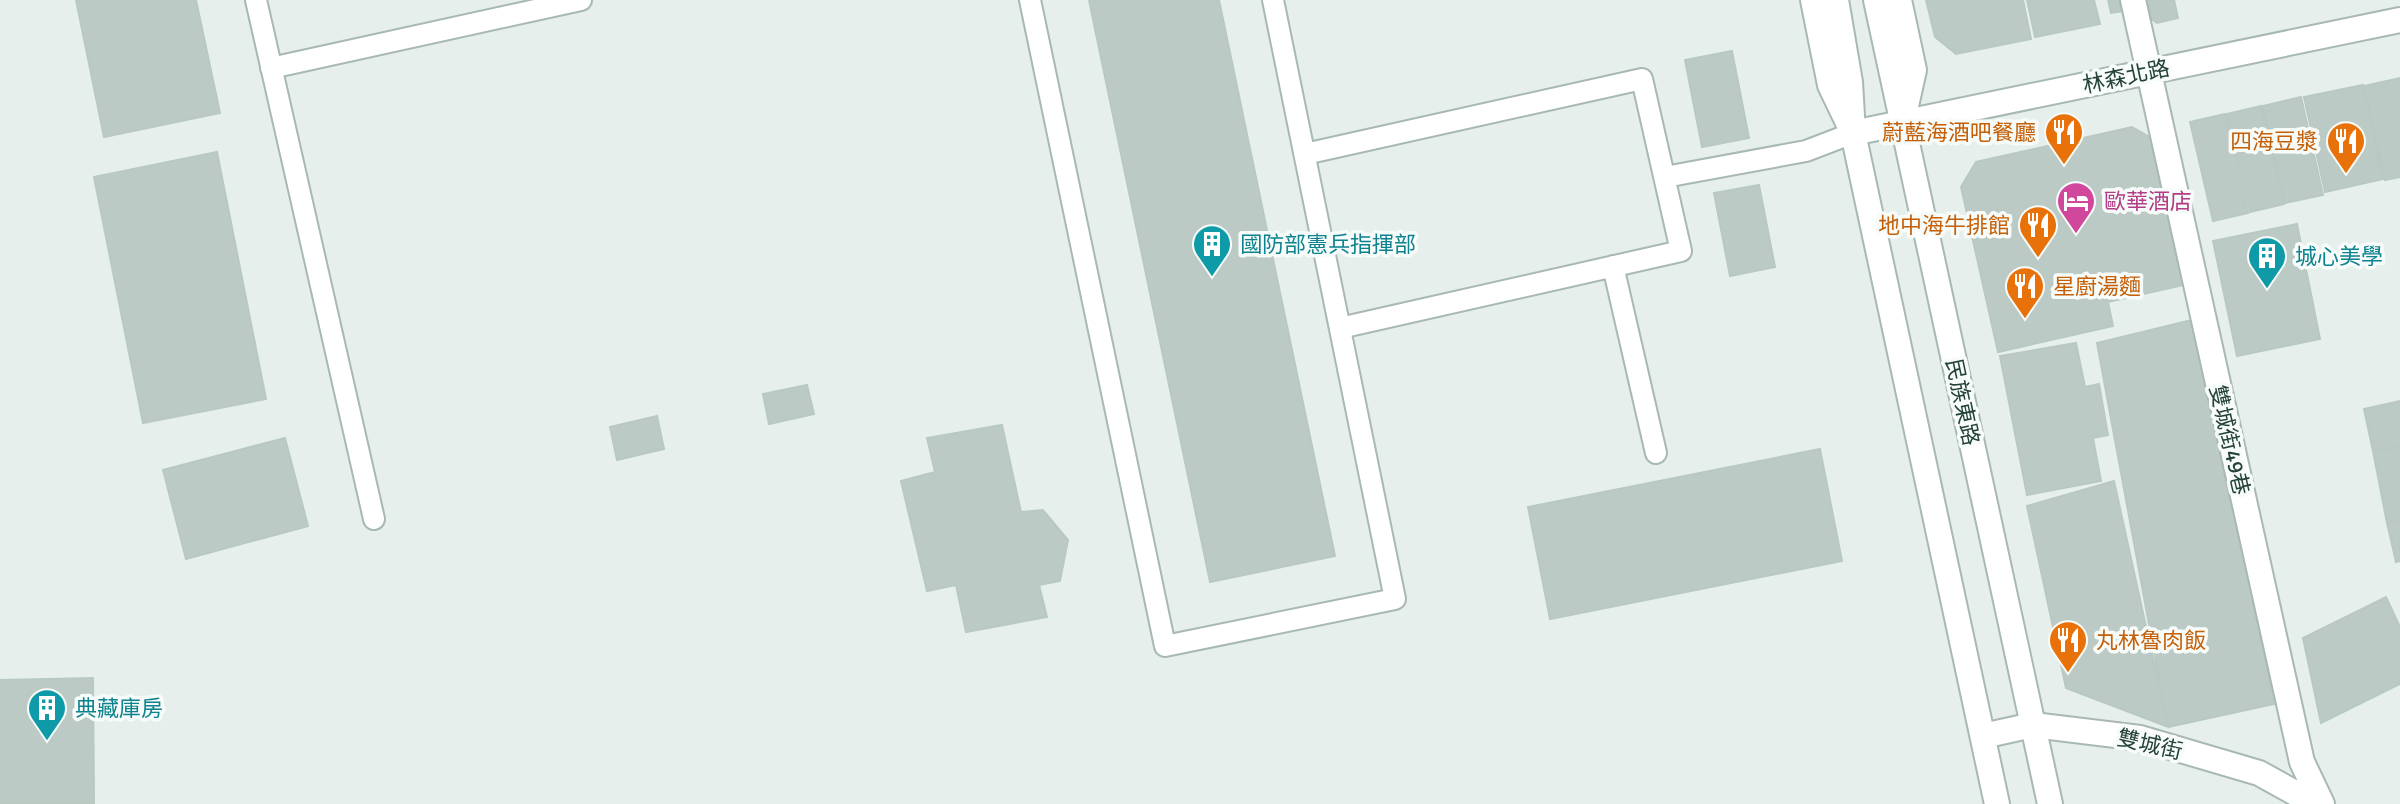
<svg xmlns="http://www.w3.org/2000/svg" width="2400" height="804" font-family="Signika,'Noto Sans TC',sans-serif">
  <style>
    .building { fill: #bbcac4; stroke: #b8c9c2; stroke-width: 2 }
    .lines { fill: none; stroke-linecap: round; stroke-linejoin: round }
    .service-casing { stroke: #a8b8b2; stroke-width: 24 }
    .minor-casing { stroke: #a8b8b2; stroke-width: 28 }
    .tertiary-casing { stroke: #a8b8b2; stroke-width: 28 }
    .service { stroke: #fff; stroke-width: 20 }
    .minor { stroke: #fff; stroke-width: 24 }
    .tertiary { stroke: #fff; stroke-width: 24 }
    .labels { text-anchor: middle; stroke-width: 7; stroke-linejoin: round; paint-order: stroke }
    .street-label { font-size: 22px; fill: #24423a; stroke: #f7fbf9 }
    .food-label { font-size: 22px; fill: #c56008; stroke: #f7fbf9; text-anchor: end }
    .hotel-label { font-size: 22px; fill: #b23c85; stroke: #f7fbf9; text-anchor: start }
    .culture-label { font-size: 22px; fill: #0d838f; stroke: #f7fbf9; text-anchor: start }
  </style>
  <rect width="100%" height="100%" fill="#e6efeb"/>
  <path class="building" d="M76,0H196L220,113L104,137Z
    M1089,0H1219L1335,556L1210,582Z
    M1926,0H2023L2031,39L1956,54L1935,37Z
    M2027,0H2094L2100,24L2035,37Z
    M2108,0H2123L2125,11L2111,13Z
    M2138,0H2174L2178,18L2157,23L2140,11Z
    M1732,51L1749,138L1702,147L1685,60Z
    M2400,78V177L2385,180L2364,86Z
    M2363,85L2383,179L2325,192L2304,97Z
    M2301,97L2323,195L2285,203L2263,106Z
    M2261,106L2284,204L2250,212L2227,114Z
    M2225,114L2248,213L2213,221L2190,122Z
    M2132,127L2160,143L2192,283L2108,302L2113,326L1998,352L1961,187L1976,162Z
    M217,152L266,399L143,423L94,177Z
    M1759,185L1775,267L1730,276L1714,193Z
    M2297,224L2320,339L2237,356L2213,241Z
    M2196,319L2274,704L2168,727L2097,343Z
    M2076,343L2085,387L2099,384L2108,435L2093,438L2101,481L2027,495L2000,356Z
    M807,385L814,414L769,424L763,394Z
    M2400,401V446L2373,451L2364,409Z
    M657,416L664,449L617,460L610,427Z
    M1002,425L1021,512L1043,510L1068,540L1060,581L1039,585L1047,617L966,632L956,585L927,591L901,481L935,472L927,438Z
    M285,438L308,526L186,559L163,470Z
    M2400,446V520L2387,523L2373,451Z
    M1820,449L1842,561L1550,619L1528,507Z
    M2114,481L2168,727L2066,688L2027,506Z
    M2400,520V561L2396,562L2387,523Z
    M2386,597L2400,627V684L2321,723L2303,638Z
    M93,678L94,804H0V680Z"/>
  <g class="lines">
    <g class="service-casing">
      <path id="service" d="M256,0L374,519
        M1030,0L1165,646L1395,599L1273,0
        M271,68L581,0
        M1305,154L1642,79L1681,251L1340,328
        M1665,177L1806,151L1853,133
        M1613,266L1656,453"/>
    </g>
    <g class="minor-casing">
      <path id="minor" d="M1813,0L1830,85L1853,133
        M1899,0L1914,70L1902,124
        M2133,0L2302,762L2322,804
        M1983,736L2033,725L2140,738L2259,773L2297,794L2307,804"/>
    </g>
    <g class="tertiary-casing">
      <path id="tertiary" d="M1836,0L1850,82L1853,133L1997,804
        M1876,0L2050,804
        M1853,133L2400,20"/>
    </g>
    <use href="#service" class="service"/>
    <use href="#minor" class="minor"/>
    <use href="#tertiary" class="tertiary"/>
  </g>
  <defs>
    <g id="restaurant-pin" transform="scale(2)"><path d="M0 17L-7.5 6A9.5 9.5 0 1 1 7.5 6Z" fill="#e8710a" stroke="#f7fbf9"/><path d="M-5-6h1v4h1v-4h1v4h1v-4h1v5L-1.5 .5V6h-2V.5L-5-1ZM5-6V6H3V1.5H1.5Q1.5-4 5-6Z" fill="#fff"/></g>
    <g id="hotel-pin" transform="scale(2)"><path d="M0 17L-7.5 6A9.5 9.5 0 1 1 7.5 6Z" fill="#d1479c" stroke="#f7fbf9"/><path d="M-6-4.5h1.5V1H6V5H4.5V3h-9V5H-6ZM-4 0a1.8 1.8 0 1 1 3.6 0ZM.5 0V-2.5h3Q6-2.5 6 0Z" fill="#fff"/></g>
    <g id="building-pin" transform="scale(2)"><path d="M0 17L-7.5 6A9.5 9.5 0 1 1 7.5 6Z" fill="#0f9aa8" stroke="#f7fbf9"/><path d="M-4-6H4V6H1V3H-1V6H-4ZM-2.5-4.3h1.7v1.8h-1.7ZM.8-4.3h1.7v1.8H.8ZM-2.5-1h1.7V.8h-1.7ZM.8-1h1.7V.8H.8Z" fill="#fff"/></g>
  </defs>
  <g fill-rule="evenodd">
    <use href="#restaurant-pin" x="2064" y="132"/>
    <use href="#restaurant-pin" x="2346" y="141"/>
    <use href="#hotel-pin" x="2076" y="201"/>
    <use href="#restaurant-pin" x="2038" y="225"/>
    <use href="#building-pin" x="1212" y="244"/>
    <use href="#building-pin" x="2267" y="256"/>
    <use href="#restaurant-pin" x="2025" y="286"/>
    <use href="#restaurant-pin" x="2068" y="640"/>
    <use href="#building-pin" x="47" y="708"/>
  </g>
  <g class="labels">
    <g class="street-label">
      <text transform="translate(2126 76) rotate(-12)" y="8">林森北路</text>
      <text transform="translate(1963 402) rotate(78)" y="8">民族東路</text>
      <text transform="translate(2230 440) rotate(77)" y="8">雙城街49巷</text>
      <text transform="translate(2150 744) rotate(13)" y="8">雙城街</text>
    </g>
    <g class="food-label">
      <text x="2036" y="140">蔚藍海酒吧餐廳</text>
      <text x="2318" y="149">四海豆漿</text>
      <text x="2010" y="233">地中海牛排館</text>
      <text x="2053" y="294" text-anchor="start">星廚湯麵</text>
      <text x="2096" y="648" text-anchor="start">丸林魯肉飯</text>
    </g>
    <g class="hotel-label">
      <text x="2104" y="209">歐華酒店</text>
    </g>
    <g class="culture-label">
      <text x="1240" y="252">國防部憲兵指揮部</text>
      <text x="2295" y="264">城心美學</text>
      <text x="75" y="716">典藏庫房</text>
    </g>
  </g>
</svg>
